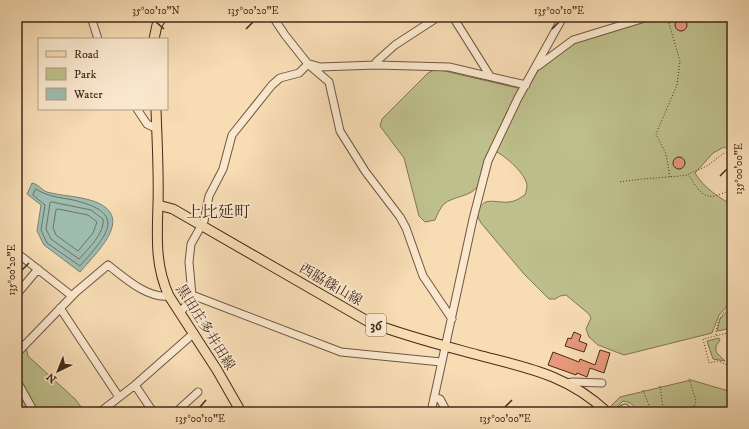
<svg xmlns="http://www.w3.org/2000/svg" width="749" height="429" font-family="'IM FELL DW Pica','Noto Serif JP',serif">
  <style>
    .green { fill: #bec08c; stroke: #817552 }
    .water { fill: #9dbbaf; stroke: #798173 }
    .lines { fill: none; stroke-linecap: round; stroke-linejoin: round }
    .shore { stroke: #707264; stroke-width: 1 }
    .building { fill: #e7987a; stroke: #442a19 }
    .minor-casing { stroke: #715640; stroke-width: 9 }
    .major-casing { stroke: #442a19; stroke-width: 11 }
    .path { stroke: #442a19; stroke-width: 1; stroke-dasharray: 1 2; stroke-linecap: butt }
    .minor { stroke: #fae8ce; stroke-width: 7 }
    .major { stroke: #f7dcb4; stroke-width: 9 }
    .ticks { fill: none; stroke: #442a19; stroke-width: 1.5 }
    .labels { text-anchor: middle; stroke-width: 3.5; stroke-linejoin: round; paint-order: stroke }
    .shield { fill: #fae8ce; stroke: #7b634f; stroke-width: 1 }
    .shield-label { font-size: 13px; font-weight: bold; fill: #442a19 }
    .street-label { font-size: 14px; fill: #442a19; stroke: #fae8ce }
    .quarter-label { font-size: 16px; fill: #442a19; stroke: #fae8ce }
    .neatline { fill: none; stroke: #442a19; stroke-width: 1.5 }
    .ticks-label { font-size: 10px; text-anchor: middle; fill: #442a19 }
  </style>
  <rect width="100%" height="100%" fill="#f7dcb4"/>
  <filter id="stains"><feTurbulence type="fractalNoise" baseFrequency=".005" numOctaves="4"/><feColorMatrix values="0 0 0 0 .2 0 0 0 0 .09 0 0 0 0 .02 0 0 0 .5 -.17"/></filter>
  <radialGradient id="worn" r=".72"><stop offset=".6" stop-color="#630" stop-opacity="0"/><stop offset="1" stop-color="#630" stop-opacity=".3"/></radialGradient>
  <path class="green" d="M657,17H732V156L729,150L724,147L713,153L695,173C704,188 717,196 732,205V300L719,315L712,333L624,355L598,345L589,337L586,329L591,318L589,314L566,295L560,296L555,299H549L524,274L481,223L477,215C483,192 497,206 514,201C518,200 522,196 525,195C526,192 527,188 527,185C525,172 502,153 491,149C482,160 483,175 477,187C470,197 453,196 444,204C440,208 437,215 435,220L425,222L419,216L404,158L380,126L382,119L428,73L436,69L526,90L540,68L572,44L629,24Z
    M732,306V328L717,331L720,319Z
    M17,334L25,343L28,356L75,399L85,412H17Z
    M719,338L720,340L716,346V352L725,361L713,359L707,341Z
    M691,380L732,392V412H636C635,405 630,402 623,401L614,410L609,408L620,397Z"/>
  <path class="water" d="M32,183C38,184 42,190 47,192C62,196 78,196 93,201C137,216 96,253 80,272L44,245L37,231L41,205L27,194Z"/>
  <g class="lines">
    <path class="shore" d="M36,189C48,197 59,197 73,200C129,213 107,235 80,266L47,243L41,230L45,205L33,195Z
      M52,202L91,210L103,219C105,233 88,249 79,259L51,239L46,229L50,203Z
      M58,209L88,215L97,222L93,233L78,251L56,235L53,228L56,210Z"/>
  </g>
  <path class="building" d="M675 25a6 6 0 1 1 12 0a6 6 0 1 1-12 0Z
    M673 163a6 6 0 1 1 12 0a6 6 0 1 1-12 0Z
    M574,332L581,335L579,341L587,344L584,352L565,346L568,338L571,339Z
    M600,350L610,353L604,373L590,368L587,377L577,373L576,375L548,365L553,352L579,362L580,359L595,365Z"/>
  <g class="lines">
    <g class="minor-casing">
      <path id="minor" d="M91,17L98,39
        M273,17L285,35L308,64L329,82L340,131L365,171L400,217L406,228L423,276L452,319
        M453,17L490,76
        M310,64L320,67L376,65L449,67L526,85
        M376,65V62L395,45L438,17
        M538,66L573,40L648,17
        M137,109L147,124L157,129
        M17,253L72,296
        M17,294L38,269
        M192,295L341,352L441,362
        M60,308L119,397
        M180,313L187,304L192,295L189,262L191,244L204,221L209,196L223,169L232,135L272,85L280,78L299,73L308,64
        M17,353L76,292L108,265C124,277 147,299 169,296
        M17,381L34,412
        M567,383L573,382L602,383
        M135,385L153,412
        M434,397L440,399L447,412
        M100,412L135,385L194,333
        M176,412L198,392
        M431,412L473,219L488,161L518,98L563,17
        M618,412L625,408L630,412"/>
    </g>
    <g class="major-casing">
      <path id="major" d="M154,39L157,25L162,17
        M156,109C157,141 159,173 158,205C157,237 155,266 169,296L217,370L241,412
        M158,205L173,209L369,322C405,336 441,345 478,355C528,368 568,375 607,412"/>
    </g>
    <path class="path" d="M667,17L680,61L677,85L656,134L666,154L670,177
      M728,152L732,147
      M732,160L728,153H724L707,166L688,174C703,198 706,202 732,189
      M620,182C642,178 665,178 687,175
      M732,332L703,339L709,363L718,361L732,367
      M716,335C716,321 722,313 732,303
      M660,386L663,407
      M729,389L732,390
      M643,390L650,408L656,410L663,408L672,410L694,407L696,401L689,378
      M643,412L648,408"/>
    <use href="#minor" class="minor"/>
    <use href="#major" class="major"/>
  </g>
  <path class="ticks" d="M156,22L164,29M246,29L253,22M552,29L559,22M720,176L727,169M22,270L29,263M200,407L206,400M505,407L512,400"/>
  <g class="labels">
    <rect class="shield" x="366" y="314" width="20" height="22" rx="3"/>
    <g class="shield-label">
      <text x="376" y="330">36</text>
    </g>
    <g class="street-label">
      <text transform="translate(331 284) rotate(30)" y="5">西脇篠山線</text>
      <text transform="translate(206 327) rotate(58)" y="5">黒田庄多井田線</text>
    </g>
    <g class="quarter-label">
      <text x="218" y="217">上比延町</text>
    </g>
  </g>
  <rect width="749" height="429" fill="none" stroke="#f7dcb4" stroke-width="44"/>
  <rect x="38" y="38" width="130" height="72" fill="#fae8ce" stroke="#b19c86"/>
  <rect x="46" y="51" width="20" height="6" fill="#f7dcb4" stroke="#b19c86"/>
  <text x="74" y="58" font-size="12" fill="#442a19">Road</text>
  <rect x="46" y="68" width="20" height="12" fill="#bec08c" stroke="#b19c86"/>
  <text x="74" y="78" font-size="12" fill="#442a19">Park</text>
  <rect x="46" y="88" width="20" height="12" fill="#9dbbaf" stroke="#b19c86"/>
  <text x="74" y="98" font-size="12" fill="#442a19">Water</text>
  <g transform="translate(58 371) rotate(223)" stroke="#fae8ce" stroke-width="3" paint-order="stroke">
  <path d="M0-3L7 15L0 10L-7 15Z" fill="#442a19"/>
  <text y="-6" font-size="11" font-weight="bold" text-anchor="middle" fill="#442a19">N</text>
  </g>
  <rect x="22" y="22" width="705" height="385" class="neatline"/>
  <g class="ticks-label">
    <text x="156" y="14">35°00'10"N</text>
    <text x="253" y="14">135°00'20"E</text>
    <text x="559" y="14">135°00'10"E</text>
    <text transform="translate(738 169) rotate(-90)" y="4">135°00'00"E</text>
    <text transform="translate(11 270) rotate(-90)" y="4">135°00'20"E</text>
    <text x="200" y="422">135°00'10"E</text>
    <text x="505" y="422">135°00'00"E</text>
  </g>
  <rect width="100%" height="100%" filter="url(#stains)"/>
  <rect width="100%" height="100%" fill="url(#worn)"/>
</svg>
